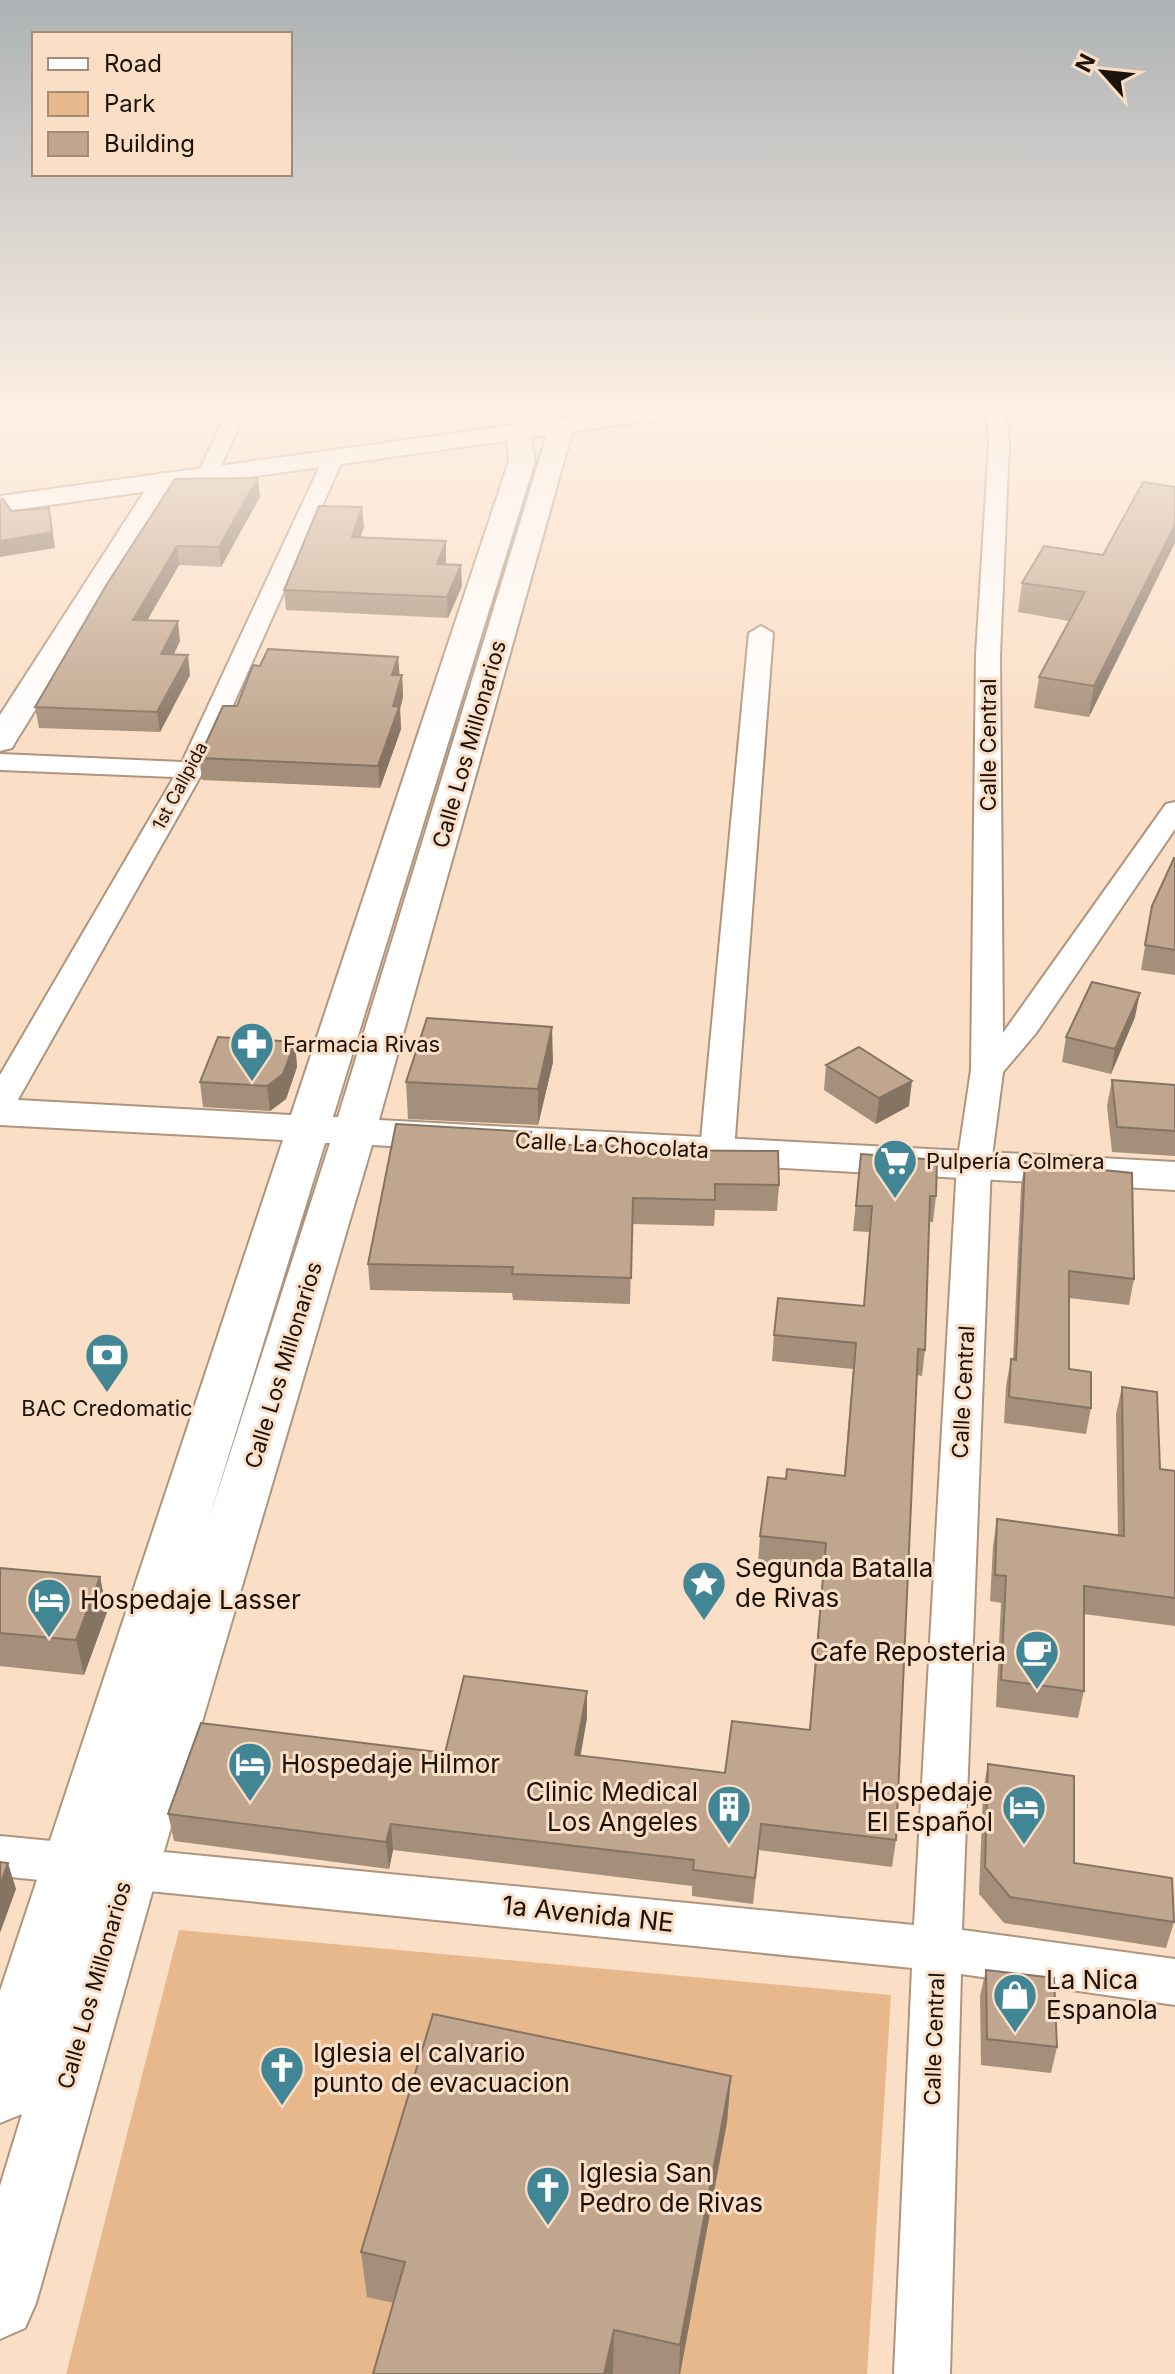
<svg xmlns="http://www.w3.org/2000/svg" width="1175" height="2374" font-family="Inter,sans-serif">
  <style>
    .green { fill: #e7b88c }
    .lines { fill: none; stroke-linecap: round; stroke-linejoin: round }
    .street-casing { stroke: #af957e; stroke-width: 4 }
    .secondary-casing { stroke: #af957e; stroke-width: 4 }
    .highway-casing { stroke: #af957e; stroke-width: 4 }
    .street { fill: #fff; fill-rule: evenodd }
    .secondary { fill: #fff; fill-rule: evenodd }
    .highway { fill: #fff; fill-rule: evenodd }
    .wall { fill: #a58f7a }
    .shaded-wall { fill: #867463 }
    .building { fill: #c0a68e; stroke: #867463; stroke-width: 2 }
    .labels { text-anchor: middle; stroke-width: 6; stroke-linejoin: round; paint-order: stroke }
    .far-street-label { font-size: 18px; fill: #1b1209; stroke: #fadec5 }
    .street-label { font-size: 22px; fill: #1b1209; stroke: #fadec5 }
    .poi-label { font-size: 22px; fill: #1b1209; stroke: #fadec5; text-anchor: start }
    .near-poi-label { font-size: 26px; fill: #1b1209; stroke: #fadec5; text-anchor: start }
    .near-street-label { font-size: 26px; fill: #1b1209; stroke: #fadec5 }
  </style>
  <rect width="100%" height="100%" fill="#fadec5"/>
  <path class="green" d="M179,1930L891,1995L867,2374H680L410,2307L392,2374H66Z"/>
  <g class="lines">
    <g class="street-casing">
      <path id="street" d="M228,411H246L217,475L214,479H200L197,475Z
        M987,411H1005L1009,444L1000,655L1003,1033L1166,804L1175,802V829L1036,1033L1003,1072L991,1164L962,1930L1175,1959V2005L961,1974L950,2374H894L912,1968L0,1876V1836L914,1925L957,1164L971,1070L976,655L989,444Z
        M334,451L344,457L204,770L16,1103L11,1110L0,1113V1075L174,777L0,770V754L182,762L324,457Z
        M761,626L773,633L734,1150L729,1157L717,1160L705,1157L700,1150L749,633Z"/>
    </g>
    <g class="secondary-casing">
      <path id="secondary" d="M562,418L574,425L379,1120L1175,1162V1190L372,1145L159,1868L36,2303L25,2328L0,2339V2186L22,2114L0,2123V1991L283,1140L0,1125V1099L291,1115L509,461L506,431L519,423L528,426L535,461L333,1117H338L550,425ZM325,1143H330L209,1519Z
        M164,473L173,475L177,481L16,741L12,748L0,751V715L151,481L155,475Z"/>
    </g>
    <g class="highway-casing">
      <path id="highway" d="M616,411H679L667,418L0,512V496Z"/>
    </g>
    <use href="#street" class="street"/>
    <use href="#secondary" class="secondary"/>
    <use href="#highway" class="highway"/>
  </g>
  <path class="wall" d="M1143,482L1089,717L1034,708L1039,677L1069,621L1018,612L1022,583L1103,555Z
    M260,497L221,567L179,565L147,620L180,641L174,654L190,675L160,732L39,728L35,707L107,584Z
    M364,527L360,538L446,541V561L445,565L462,586L448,618L286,610L284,590Z
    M398,657L399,675H402L403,697L400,709L401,729L380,788L202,780L199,758L237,706Z
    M1175,858V975L1141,970L1152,906Z
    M1135,1017L1111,1074L1062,1062L1066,1037Z
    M295,1042L297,1067L286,1099L270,1111L203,1107L200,1082Z
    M553,1062L538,1125L408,1119L406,1082Z
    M826,1065L909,1106L876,1124L824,1090Z
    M1112,1080L1175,1085V1156L1112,1152L1107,1106Z
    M531,1132V1144L631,1150L779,1185L777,1211L715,1210L714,1226L632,1224L630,1304L513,1300L512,1293L370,1290L368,1264Z
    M861,1154L936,1196L933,1222H929L925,1350L922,1376L917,1375L896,1840L892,1867L759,1850L753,1904L692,1896V1886L393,1850L389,1869L174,1841L168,1814L445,1753L587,1718L580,1756L725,1773L809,1730L823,1570L758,1562L760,1536L786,1479L844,1475L853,1369L772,1361L774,1335L864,1306L869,1232L853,1231Z
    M1025,1162L1134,1279L1129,1305L1069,1298V1369L1091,1408L1086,1434L1004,1423L1006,1386L1011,1359L1013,1360L1021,1187Z
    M1122,1387L1160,1469L1175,1471V1626L1084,1614V1691L1078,1718L996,1707L1001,1603L990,1601L993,1546L997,1519L1118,1535L1116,1414Z
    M0,1568L100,1577L107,1612L84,1675L0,1666Z
    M988,1764L1074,1863L1174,1922L1166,1948L1004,1923L979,1894L983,1791Z
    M986,1970L1057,2047L1051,2073L981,2065L980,1996Z
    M731,2076L727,2122L680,2374H373L394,2303L367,2297L361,2252Z"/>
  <path class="shaded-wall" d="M258,478L260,497L221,567L219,547Z
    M362,507L364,527L353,558L352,537Z
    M49,508L55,548L0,557V541Z
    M1175,525V543L1089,717L1094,686Z
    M446,541V561L438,585L437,564Z
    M177,546L179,565L136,640L133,620Z
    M461,565L462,586L448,618L447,597Z
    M178,621L180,641L164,674L161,654Z
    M188,655L190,675L160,732L157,712Z
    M398,657L400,678L392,675Z
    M402,675L403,697L400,709L401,729L380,788L378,766Z
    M1140,993L1135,1017L1111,1074L1115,1049Z
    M552,1027L553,1062L538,1125V1089Z
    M295,1042L297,1067L286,1099L270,1111L267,1086Z
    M912,1081L909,1106L876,1124L879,1098Z
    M100,1577L107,1612L84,1675L76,1640Z
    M587,1691V1718L576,1782L575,1755Z
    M391,1824L393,1850L389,1869L386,1842Z
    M8,1863L16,1889L0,1933V1885Z
    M731,2076L727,2122L680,2374H679L680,2345Z
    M614,2330L613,2374H604Z"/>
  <path class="building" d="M258,478L219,547L177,546L133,620L178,621L161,654L188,655L157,712L35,707L107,584L175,479Z
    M1143,482L1175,487V525L1094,686L1039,677L1085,592L1022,583L1044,546L1103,555Z
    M3,499L11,511L49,508L52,532L0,541V500Z
    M319,506L362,507L352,537L446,541L437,564L461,565L447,597L284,590Z
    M268,649L398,657L392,675H402L393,706L399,707L378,766L199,758L223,706H237L253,665L260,666Z
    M1174,858H1175V950L1145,945L1152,906Z
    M1092,982L1140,993L1115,1049L1066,1037Z
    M427,1018L552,1027L538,1089L406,1082Z
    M218,1037L295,1042L283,1074L267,1086L200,1082Z
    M859,1047L912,1081L879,1098L826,1065Z
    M1112,1080L1175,1085V1131L1117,1127Z
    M396,1124L531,1132L528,1144L631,1146V1150L778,1151L779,1185L715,1184V1200L633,1198L631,1278L512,1274L513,1267L368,1264Z
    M861,1154L937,1160L936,1196H930L925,1350L918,1349L896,1840L761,1824L755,1878L693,1870L694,1860L391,1824L386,1842L168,1814L201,1723L445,1753L464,1676L587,1691L575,1755L725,1773L732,1721L810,1730L826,1543L760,1536L768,1477L786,1479L787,1469L845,1476L856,1343L774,1335L778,1298L864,1306L872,1206H856Z
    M1025,1162L1132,1173L1134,1279L1069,1271V1369L1091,1372V1408L1009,1397L1011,1359L1016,1360Z
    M1122,1387L1157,1392L1160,1469L1175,1471V1598L1084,1586V1691L1001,1680L1006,1576L995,1575L997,1519L1124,1536Z
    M0,1568L100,1577L76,1640L0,1633Z
    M988,1764L1074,1776V1863L1172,1878L1174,1922L1010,1897L985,1867Z
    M0,1862L8,1863L0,1885Z
    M986,1970L1054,1978L1057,2047L987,2039Z
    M433,2014L731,2076L680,2345L614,2330L604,2374H373L405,2262L361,2252Z"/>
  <linearGradient id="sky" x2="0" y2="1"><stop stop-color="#adb2b4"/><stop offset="0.55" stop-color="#fdf0e5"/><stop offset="1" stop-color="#fdf0e5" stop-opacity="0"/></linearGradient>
  <rect width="1175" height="743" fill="url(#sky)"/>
  <defs>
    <g id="pharmacy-pin" transform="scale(2.3)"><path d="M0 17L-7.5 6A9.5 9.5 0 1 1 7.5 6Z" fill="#428695" stroke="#fadec5"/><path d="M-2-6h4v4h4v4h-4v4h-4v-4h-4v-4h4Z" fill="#fff"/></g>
    <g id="supermarket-pin" transform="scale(2.3)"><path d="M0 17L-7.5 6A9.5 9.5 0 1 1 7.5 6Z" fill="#428695" stroke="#fadec5"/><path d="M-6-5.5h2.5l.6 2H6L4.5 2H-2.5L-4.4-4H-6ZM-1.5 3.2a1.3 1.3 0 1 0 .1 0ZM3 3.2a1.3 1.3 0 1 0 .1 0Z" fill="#fff"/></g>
    <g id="bank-pin" transform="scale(2.3)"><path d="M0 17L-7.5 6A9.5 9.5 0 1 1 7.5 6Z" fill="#428695" stroke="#fadec5"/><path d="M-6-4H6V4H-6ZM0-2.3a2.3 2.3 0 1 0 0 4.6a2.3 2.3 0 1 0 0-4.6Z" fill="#fff"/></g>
    <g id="sight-pin" transform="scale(2.3)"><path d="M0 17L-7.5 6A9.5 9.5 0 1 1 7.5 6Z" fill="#428695" stroke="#fadec5"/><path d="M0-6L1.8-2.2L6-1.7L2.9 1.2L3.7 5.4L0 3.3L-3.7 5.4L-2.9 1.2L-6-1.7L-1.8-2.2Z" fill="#fff"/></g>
    <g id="hotel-pin" transform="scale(2.3)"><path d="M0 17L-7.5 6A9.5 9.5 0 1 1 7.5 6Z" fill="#428695" stroke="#fadec5"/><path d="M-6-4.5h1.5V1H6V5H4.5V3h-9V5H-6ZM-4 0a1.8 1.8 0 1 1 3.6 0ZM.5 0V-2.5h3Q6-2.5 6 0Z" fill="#fff"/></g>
    <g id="cafe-pin" transform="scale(2.3)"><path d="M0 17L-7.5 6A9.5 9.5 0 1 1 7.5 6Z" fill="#428695" stroke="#fadec5"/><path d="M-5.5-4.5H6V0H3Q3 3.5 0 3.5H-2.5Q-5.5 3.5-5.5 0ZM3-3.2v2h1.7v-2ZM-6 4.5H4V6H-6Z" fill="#fff"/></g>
    <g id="building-pin" transform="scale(2.3)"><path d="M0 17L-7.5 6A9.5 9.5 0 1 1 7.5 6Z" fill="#428695" stroke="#fadec5"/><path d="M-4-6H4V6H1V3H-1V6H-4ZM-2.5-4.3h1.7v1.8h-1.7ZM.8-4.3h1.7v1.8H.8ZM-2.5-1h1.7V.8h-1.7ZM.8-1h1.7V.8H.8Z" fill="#fff"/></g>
    <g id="shop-pin" transform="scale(2.3)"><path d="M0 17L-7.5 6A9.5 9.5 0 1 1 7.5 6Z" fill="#428695" stroke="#fadec5"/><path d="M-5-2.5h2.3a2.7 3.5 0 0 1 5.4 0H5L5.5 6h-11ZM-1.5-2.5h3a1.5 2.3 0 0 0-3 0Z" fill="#fff"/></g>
    <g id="church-pin" transform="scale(2.3)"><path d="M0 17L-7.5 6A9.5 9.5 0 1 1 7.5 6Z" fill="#428695" stroke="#fadec5"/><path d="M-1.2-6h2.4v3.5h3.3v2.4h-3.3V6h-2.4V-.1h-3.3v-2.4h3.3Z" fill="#fff"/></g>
  </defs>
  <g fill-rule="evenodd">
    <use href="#pharmacy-pin" x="252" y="1044"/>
    <use href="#supermarket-pin" x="895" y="1161"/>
    <use href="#bank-pin" x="107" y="1355"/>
    <use href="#sight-pin" x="704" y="1583"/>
    <use href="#hotel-pin" x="49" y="1600"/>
    <use href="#cafe-pin" x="1037" y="1652"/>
    <use href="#hotel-pin" x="250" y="1764"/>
    <use href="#building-pin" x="729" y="1807"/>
    <use href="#hotel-pin" x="1024" y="1807"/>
    <use href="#shop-pin" x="1015" y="1995"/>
    <use href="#church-pin" x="282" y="2068"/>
    <use href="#church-pin" x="548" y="2188"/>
  </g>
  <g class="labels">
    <g class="far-street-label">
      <text transform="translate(180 786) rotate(-62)" y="6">1st Callpida</text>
    </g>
    <g class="street-label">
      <text transform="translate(469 744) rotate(-74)" y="8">Calle Los Millonarios</text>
      <text transform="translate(988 745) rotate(-90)" y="8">Calle Central</text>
      <text transform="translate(612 1145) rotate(3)" y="8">Calle La Chocolata</text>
      <text transform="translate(283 1365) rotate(-73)" y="8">Calle Los Millonarios</text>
      <text transform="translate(963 1392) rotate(-87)" y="8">Calle Central</text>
      <text transform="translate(94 1985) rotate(-74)" y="8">Calle Los Millonarios</text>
      <text transform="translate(934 2039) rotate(-88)" y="8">Calle Central</text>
    </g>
    <g class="poi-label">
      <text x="283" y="1052">Farmacia Rivas</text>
      <text x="926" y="1169">Pulpería Colmera</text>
      <text x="107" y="1416" text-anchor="middle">BAC Credomatic</text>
    </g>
    <g class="near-poi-label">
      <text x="735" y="1577">Segunda Batalla<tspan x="735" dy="30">de Rivas</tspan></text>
      <text x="80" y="1609">Hospedaje Lasser</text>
      <text x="1006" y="1661" text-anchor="end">Cafe Reposteria</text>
      <text x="281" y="1773">Hospedaje Hilmor</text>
      <text x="698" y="1801" text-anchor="end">Clinic Medical<tspan x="698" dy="30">Los Angeles</tspan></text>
      <text x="993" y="1801" text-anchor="end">Hospedaje<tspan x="993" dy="30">El Español</tspan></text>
      <text x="1046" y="1989">La Nica<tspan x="1046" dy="30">Espanola</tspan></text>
      <text x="313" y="2062">Iglesia el calvario<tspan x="313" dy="30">punto de evacuacion</tspan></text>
      <text x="579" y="2182">Iglesia San<tspan x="579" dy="30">Pedro de Rivas</tspan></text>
    </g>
    <g class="near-street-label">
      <text transform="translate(588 1914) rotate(6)" y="9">1a Avenida NE</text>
    </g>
  </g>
  <rect x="32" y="32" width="260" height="144" fill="#fadec5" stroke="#a18c7a" stroke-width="2"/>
  <rect x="48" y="58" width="40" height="12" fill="#ffffff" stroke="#a18c7a" stroke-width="2"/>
  <text x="104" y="72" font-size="24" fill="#1b1209">Road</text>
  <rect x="48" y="92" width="40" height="24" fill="#e7b88c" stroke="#a18c7a" stroke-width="2"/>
  <text x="104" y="112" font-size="24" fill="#1b1209">Park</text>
  <rect x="48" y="132" width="40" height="24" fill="#c0a68e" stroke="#a18c7a" stroke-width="2"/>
  <text x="104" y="152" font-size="24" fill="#1b1209">Building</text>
  <g transform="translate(1103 72) rotate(297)" stroke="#fadec5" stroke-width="6" paint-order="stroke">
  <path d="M0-6L14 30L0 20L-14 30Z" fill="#1b1209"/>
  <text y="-12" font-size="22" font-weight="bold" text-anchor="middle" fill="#1b1209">N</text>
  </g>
</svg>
